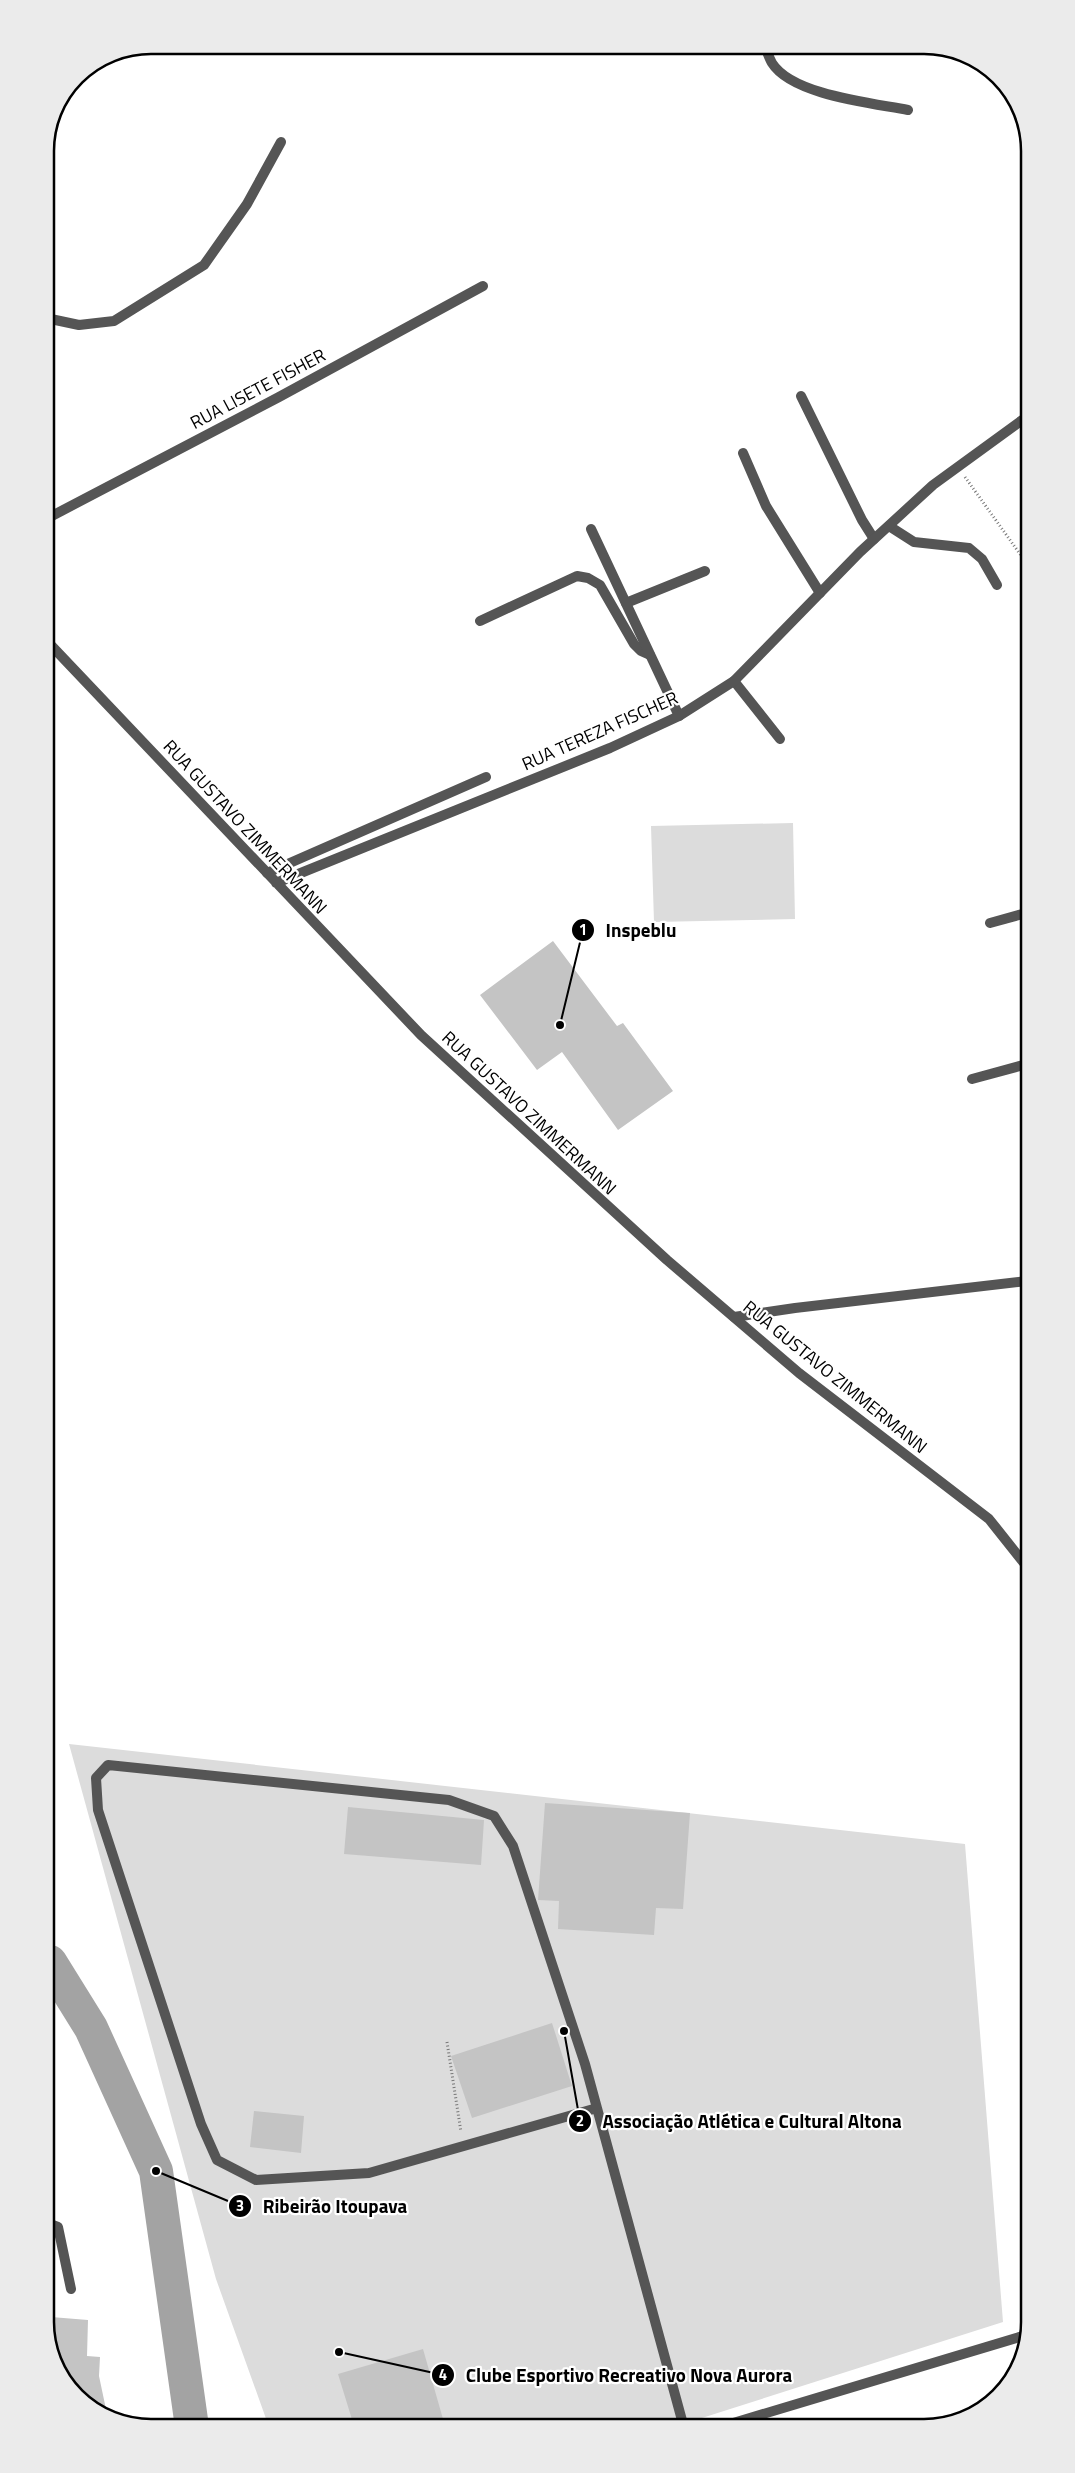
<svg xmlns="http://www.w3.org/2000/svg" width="1075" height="2473" font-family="'Titillium Web',sans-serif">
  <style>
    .green { fill: #dcdcdc }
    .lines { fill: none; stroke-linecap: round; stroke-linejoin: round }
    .river { stroke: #a3a3a3; stroke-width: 34 }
    .building { fill: #c4c4c4 }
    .path { stroke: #777; stroke-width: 3; stroke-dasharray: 1 2.5; stroke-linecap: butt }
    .service { stroke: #555; stroke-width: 10 }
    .minor { stroke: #555; stroke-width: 10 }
    .tertiary { stroke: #555; stroke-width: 10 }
    .labels { text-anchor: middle; stroke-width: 4.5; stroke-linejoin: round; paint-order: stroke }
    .street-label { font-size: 18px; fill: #000; stroke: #fff }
    .rim { fill: none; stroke: #000; stroke-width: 2.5 }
    .leader { fill: none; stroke: #000; stroke-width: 2 }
    .callout-dot { fill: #000; stroke: #fff; stroke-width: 2 }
    .mark-label { font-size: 15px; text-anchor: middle; font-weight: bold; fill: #fff }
    .callout-label { font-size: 19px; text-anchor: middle; font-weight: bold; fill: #000; stroke: #fff; stroke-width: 4.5; stroke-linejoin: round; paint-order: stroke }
  </style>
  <rect width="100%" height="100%" fill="#fff"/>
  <path class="green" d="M793,823L795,919L654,922L651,826Z
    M69,1744L965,1844L1003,2322L683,2424L269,2427L216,2279Z"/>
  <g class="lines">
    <path class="river" d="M50,1962L91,2028L156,2171L192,2427"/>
  </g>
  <path class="building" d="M553,941L617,1026L623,1023L673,1091L618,1130L562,1052L537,1070L480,995Z
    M545,1803L690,1813L683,1909L656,1908L654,1935L558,1929L559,1901L538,1900Z
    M348,1807L484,1820L481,1865L344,1854Z
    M552,2023L572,2086L472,2118L451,2056Z
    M254,2111L304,2116L301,2153L250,2147Z
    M51,2317L88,2320L87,2356L100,2357L99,2376L107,2414L86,2406L51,2357Z
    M423,2349L445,2426H354L338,2374Z"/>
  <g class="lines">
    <path class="path" d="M965,477L1025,561
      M447,2042L461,2132"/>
    <path class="service" d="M801,396L862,520L874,539
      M743,453L766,506L820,593
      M889,526L914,542L969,548L982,559L997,585
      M626,603L705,571
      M480,621L577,576L588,578L600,585L634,644L641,651L650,655
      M734,681L780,739
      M267,873L486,777
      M990,923L1026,913
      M972,1079L1027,1064
      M597,2108L369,2173L256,2180L217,2160L201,2124L98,1810L96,1778L108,1765L449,1800L494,1816L513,1846L585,2064L683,2424
      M50,2224L58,2227L71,2289"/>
    <path class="minor" d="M764,45C767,51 769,58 772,63C792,95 872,103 908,110
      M46,318L79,325L114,321L204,265L247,204L281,142
      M46,519L279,397L483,286
      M591,529L679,716
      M734,1317L795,1308L1027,1281"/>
    <path class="tertiary" d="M46,640L421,1035L667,1260L799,1373L989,1519L1028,1568
      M276,883L610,748L679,716L734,681L860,552L933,485L1025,418
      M730,2424L1026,2335"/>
  </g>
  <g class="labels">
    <g class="street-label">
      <text transform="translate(258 389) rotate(-28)" y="6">RUA LISETE FISHER</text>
      <text transform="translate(600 731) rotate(-24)" y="6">RUA TEREZA FISCHER</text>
      <text transform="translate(245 827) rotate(47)" y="6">RUA GUSTAVO ZIMMERMANN</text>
      <text transform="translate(529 1113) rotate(43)" y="6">RUA GUSTAVO ZIMMERMANN</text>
      <text transform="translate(835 1377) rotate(39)" y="6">RUA GUSTAVO ZIMMERMANN</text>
    </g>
  </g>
  <path d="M0 0H1075V2473H0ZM151 54H924A97 97 0 0 1 1021 151V2322A97 97 0 0 1 924 2419H151A97 97 0 0 1 54 2322V151A97 97 0 0 1 151 54Z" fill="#ebebeb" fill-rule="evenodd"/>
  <path class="rim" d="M151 54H924A97 97 0 0 1 1021 151V2322A97 97 0 0 1 924 2419H151A97 97 0 0 1 54 2322V151A97 97 0 0 1 151 54Z"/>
  <path class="leader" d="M560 1025L583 930M564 2031L580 2121M156 2171L240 2206M339 2352L443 2375"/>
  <g class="callout-dot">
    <circle cx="560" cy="1025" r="5"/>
    <circle cx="564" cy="2031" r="5"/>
    <circle cx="156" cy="2171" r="5"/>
    <circle cx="339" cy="2352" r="5"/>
    <circle cx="583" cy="930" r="12"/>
    <circle cx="580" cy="2121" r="12"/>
    <circle cx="240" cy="2206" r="12"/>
    <circle cx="443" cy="2375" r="12"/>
  </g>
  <g class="mark-label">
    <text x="583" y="935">1</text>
    <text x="580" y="2126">2</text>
    <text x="240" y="2211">3</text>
    <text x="443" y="2380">4</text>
  </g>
  <g class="callout-label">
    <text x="641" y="937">Inspeblu</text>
    <text x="752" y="2128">Associação Atlética e Cultural Altona</text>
    <text x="335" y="2213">Ribeirão Itoupava</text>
    <text x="629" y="2382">Clube Esportivo Recreativo Nova Aurora</text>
  </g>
</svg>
